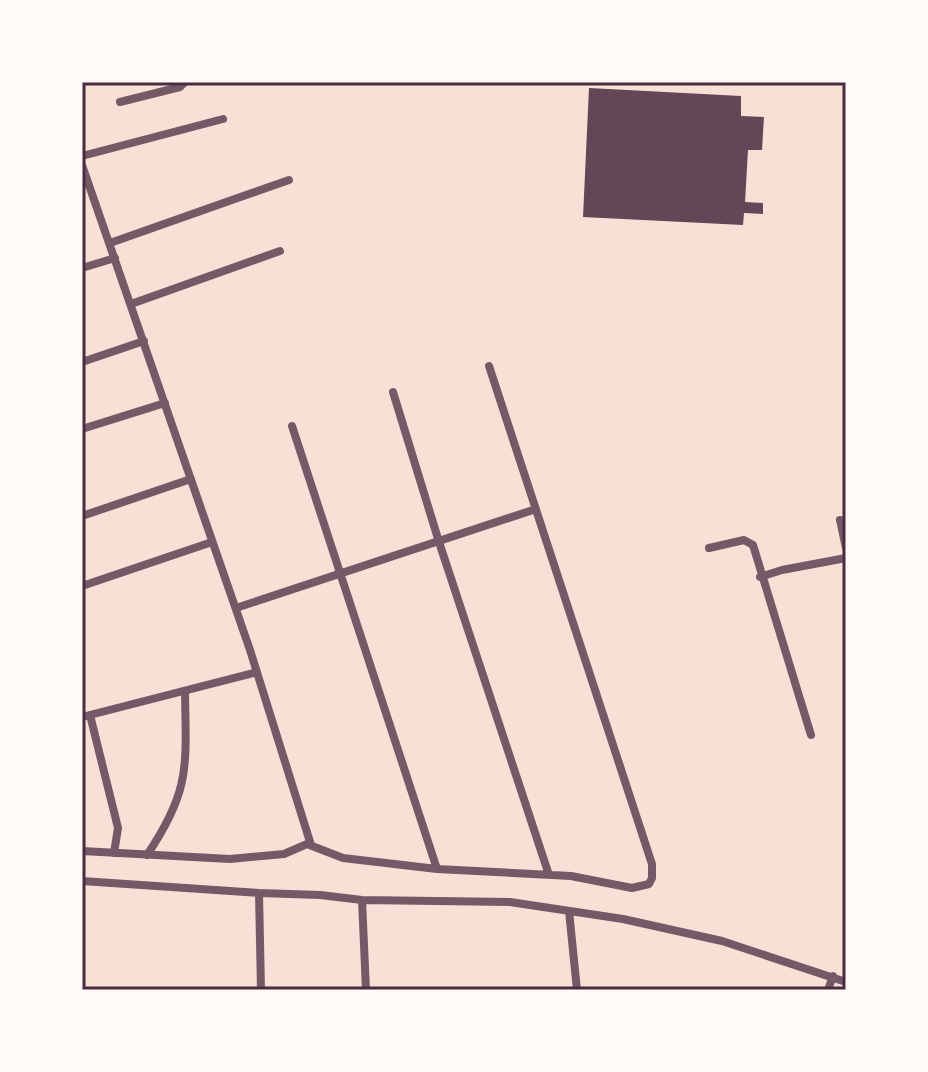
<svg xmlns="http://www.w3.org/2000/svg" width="928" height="1072" font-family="'DejaVu Sans',sans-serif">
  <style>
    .building { fill: #644757 }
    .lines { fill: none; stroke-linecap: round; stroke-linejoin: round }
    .minor { stroke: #755966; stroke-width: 8 }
    .neatline { fill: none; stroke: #4a2c40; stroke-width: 3 }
  </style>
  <rect width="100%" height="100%" fill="#f7e1d7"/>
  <path class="building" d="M589,88L741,96V116L764,117L762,150H748L745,202L763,203V214L744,213L743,225L583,217Z"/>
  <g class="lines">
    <path class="minor" d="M120,102L180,87L185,82
      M82,156L223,119
      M82,165L250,650L311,845
      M110,243L289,180
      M82,268L115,258
      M131,304L280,251
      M82,362L144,341
      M393,392L439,542L549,875
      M292,426L437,869
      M82,429L165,403
      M82,516L191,479
      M840,520L846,548
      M709,548L744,540L753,545L811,735
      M760,577L782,570L846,558
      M82,586L212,542
      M236,608L536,509
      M90,715L118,828L114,853
      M82,717L257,672
      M82,851L230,859L284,854L307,844L343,858L437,869L571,876L632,888L649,884L652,878V864L489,366
      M147,855C191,790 186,766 185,691
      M82,881L259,893L320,895L362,900L510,902L623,919L722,941L846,982
      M259,893L261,990
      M362,900L366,990
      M569,911L577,990
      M828,990L833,976"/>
  </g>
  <rect width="928" height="1072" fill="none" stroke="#fffaf5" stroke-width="168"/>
  <rect x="84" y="84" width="760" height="904" class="neatline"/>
</svg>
